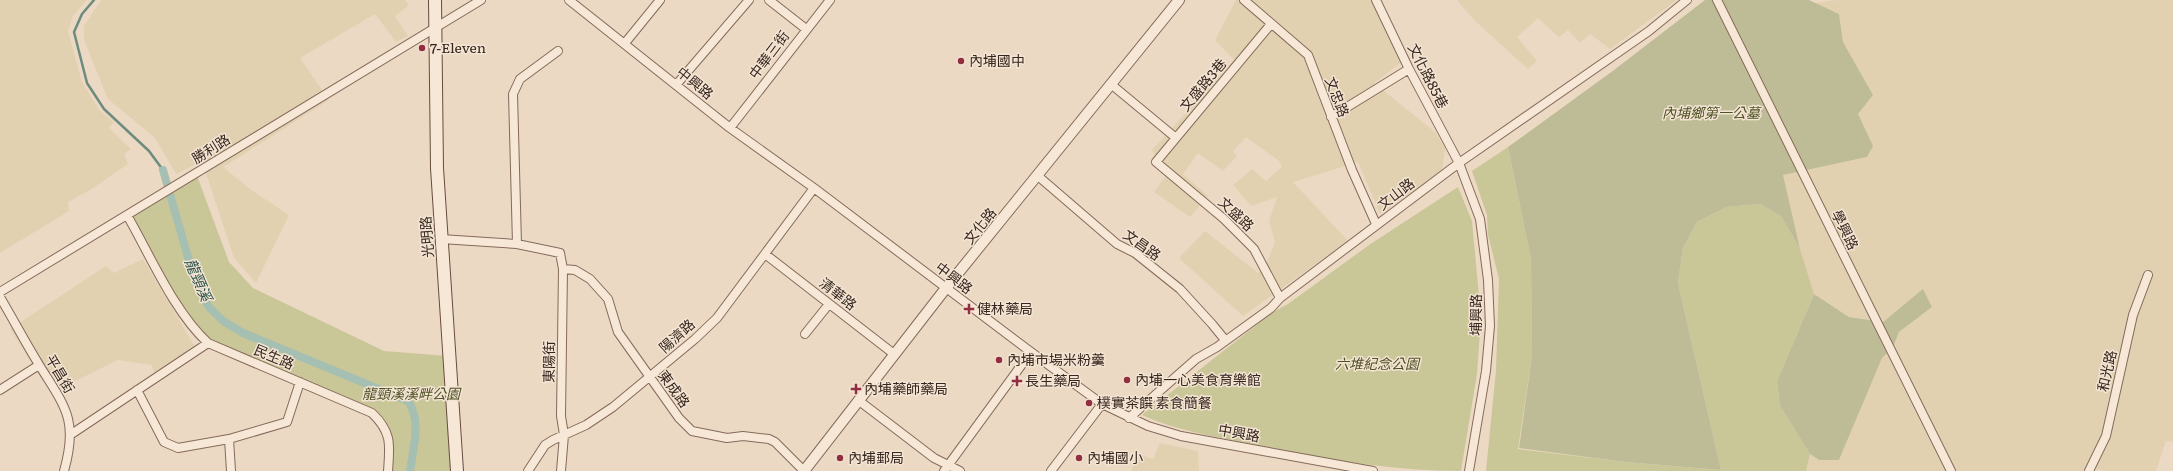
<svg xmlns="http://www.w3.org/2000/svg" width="2173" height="471" font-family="Literata,'Noto Sans TC',serif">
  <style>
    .farmland { fill: #e1d1b1 }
    .green { fill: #c9c698 }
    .cemetery { fill: #bebc97 }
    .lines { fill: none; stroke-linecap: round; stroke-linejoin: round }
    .stream { stroke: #6d8c7f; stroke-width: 2.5 }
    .canal { stroke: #a5bfb3; stroke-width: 8 }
    .minor-casing { stroke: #856a5b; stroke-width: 10 }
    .tertiary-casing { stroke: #856a5b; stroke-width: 12 }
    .secondary-casing { stroke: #674c3e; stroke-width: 14 }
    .minor { stroke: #f7e7d6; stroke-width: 8 }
    .tertiary { stroke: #f7e7d6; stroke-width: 10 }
    .secondary { stroke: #f7e7d6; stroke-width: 12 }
    .poi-dot { fill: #912e40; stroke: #f3e4d3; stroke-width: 1.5 }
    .labels { text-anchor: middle; stroke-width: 3; stroke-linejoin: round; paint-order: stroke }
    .poi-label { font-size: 14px; fill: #36261e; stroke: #f3e4d3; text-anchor: start }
    .street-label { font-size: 14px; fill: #36261e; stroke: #f3e4d3 }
    .park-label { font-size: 14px; font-style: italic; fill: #4e5126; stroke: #f3e4d3 }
    .water-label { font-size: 15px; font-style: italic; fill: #2e554c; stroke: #f3e4d3 }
  </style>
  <rect width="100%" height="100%" fill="#ecd9c3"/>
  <path class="farmland" d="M0,0H87L73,16L68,31L82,82L100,111L114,122L109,128L131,149L124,154L128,164L90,190L68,202L69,211L0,253Z
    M101,0H405L409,5L395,16L408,36L396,42L375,14L300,58L329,100L223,167L250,189L289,215L256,283L234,258L202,161L176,174L155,138L108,99L84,40V26Z
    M1236,0H1373L1403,61L1374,83L1435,132L1445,148L1442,172L1380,214L1358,162L1293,182L1348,241L1243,316L1179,258L1205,231L1258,273L1266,265L1275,242L1269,221L1277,197L1251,206L1233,185L1252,169L1266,181L1282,167L1279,161L1246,137L1233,151L1237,156L1223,171L1198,153L1183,174L1208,196L1190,217L1154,192L1165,177L1152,150L1234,60L1215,40Z
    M1457,0H1677L1610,49L1590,34L1580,43L1568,30L1559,37L1538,18L1517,37L1537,61L1528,69L1474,20Z
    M1837,0H2173V442L2166,441L2156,471H2105L2094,469V471H1806L1810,454L1819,460H1839L1882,358L1893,347L1899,332L1932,307L1923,290L1883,322L1849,317L1814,294L1800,249L1782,175L1867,157L1858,114L1873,95L1843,42L1839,14L1815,3Z
    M143,259L195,347L154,373L152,365L118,360L51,393L10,329L106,266L114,273Z
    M1160,443L1198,451L1199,471H1131L1138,454L1153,459Z"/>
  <path class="green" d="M1508,147L1531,259L1532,356L1518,449L1625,462L1721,470L1678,283L1683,248L1697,222L1727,207L1760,204L1781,216L1800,249L1814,294L1777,381L1780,406L1810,454L1806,471H1486L1496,370L1499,279L1488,235L1487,215L1472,171Z
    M196,173L229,262L253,288L384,351L448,356L458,471H388L389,437L372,413L200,335L127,215Z
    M1458,187L1472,221L1481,317L1477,374L1461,471C1390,471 1320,458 1250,444C1213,436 1177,431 1142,415L1273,312L1288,304L1369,245Z"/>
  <path class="cemetery" d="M1705,0H1809L1839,14L1843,42L1873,95L1858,114L1873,146L1867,157L1783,175L1800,249L1781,216L1760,204L1727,207L1697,222L1683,248L1678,283L1721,470L1625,462L1519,448L1532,356L1531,259L1508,147L1614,70Z
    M1923,289L1932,307L1899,332L1893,347L1882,358L1839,460H1819L1810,454L1780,406L1777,381L1814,294L1849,317L1883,322Z"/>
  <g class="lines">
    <path class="stream" d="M94,0L82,14L74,32L87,83L104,109L149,151L163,170"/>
    <path class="canal" d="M163,170L194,278L208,306L223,321L243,333L408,401C422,421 413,448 410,471"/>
    <g class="minor-casing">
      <path id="minor" d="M569,0L730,128L814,188L1031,352L1102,404L1148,426L1181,436L1373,471
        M769,0L806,29
        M1244,0L1308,55L1352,170L1376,224
        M1376,0L1409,69L1459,163L1480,219L1488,280L1490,326L1486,371L1469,471
        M1717,0L1951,471
        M1271,24L1156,162L1224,219L1254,249L1280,298
        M625,43L660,0
        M676,85L749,0
        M1112,85L1176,138
        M1331,117L1409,69
        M730,128L830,0
        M1038,176L1117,244L1135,253L1180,289L1212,324L1225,340
        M127,215C150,255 174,312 208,343L372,413C392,432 390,445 388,471
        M441,239L517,244L560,253L563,269L561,416L564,435L561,471
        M517,244L513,94L520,79L558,51
        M765,254L894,354
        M563,269L575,270L590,279L608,299L618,332L679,418L692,431L727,438L743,436L769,439L775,442L804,471
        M0,292L481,0
        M0,297C13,319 25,342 38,363C64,406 79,418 64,471
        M805,334L829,304
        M0,390L39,365
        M137,390L164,442L178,448L229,439L287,422L300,382
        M858,400L934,458L960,471
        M1129,418L1196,359L1217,347L1271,308L1280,298L1459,163L1649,31L1687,0
        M70,435L208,343
        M229,439L231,471
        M528,471L545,445L553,440L586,425L613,407L695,339L717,318L814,188
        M944,471L1031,352
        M1051,471L1102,404
        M2089,471L2106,436L2133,315L2148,275"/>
    </g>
    <g class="tertiary-casing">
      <path id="tertiary" d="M804,471L946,288L1179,0"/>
    </g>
    <g class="secondary-casing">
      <path id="secondary" d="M435,0L437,168L457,471"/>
    </g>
    <use href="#minor" class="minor"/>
    <use href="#tertiary" class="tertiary"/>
    <use href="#secondary" class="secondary"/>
  </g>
  <g class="poi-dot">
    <circle cx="422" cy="48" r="4"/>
    <circle cx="961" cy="61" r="4"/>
    <path d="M967 303h4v4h4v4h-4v4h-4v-4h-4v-4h4z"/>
    <circle cx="999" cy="360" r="4"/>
    <circle cx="1127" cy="380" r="4"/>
    <path d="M1015 375h4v4h4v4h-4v4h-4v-4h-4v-4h4z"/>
    <path d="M854 383h4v4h4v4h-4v4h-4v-4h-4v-4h4z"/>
    <circle cx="1089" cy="403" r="4"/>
    <circle cx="840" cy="458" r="4"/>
    <circle cx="1079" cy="458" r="4"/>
  </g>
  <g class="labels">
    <g class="poi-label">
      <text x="430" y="53">7-Eleven</text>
      <text x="969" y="66">內埔國中</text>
      <text x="977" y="314">健林藥局</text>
      <text x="1007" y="365">內埔市場米粉羹</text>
      <text x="1135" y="385">內埔一心美食育樂館</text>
      <text x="1025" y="386">長生藥局</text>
      <text x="864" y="394">內埔藥師藥局</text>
      <text x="1097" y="408">樸實茶饌 素食簡餐</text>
      <text x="848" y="463">內埔郵局</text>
      <text x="1087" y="463">內埔國小</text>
    </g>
    <g class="street-label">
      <text transform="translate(769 55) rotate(-53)" y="5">中華三街</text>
      <text transform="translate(1428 76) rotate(63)" y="5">文化路85巷</text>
      <text transform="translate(695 83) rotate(39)" y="5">中興路</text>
      <text transform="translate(1203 85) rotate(-50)" y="5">文盛路3巷</text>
      <text transform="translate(1337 97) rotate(69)" y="5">文忠路</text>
      <text transform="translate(211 149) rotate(-32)" y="5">勝利路</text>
      <text transform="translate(1396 194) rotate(-37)" y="5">文山路</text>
      <text transform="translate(1236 214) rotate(43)" y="5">文盛路</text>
      <text transform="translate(980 226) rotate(-51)" y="5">文化路</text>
      <text transform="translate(1845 230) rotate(64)" y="5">學興路</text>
      <text transform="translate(427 237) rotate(-94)" y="5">光明路</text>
      <text transform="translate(1142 245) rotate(35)" y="5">文昌路</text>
      <text transform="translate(954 278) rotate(37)" y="5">中興路</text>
      <text transform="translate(838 294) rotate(38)" y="5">清華路</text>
      <text transform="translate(1476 315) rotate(-89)" y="5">埔興路</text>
      <text transform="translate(677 336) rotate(-42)" y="5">陽濟路</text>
      <text transform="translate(274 357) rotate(23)" y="5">民生路</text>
      <text transform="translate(549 362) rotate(-89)" y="5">東陽街</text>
      <text transform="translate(2107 371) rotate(-77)" y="5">和光路</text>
      <text transform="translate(60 374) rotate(59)" y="5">平昌街</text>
      <text transform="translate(674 389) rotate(54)" y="5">東成路</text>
      <text transform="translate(1239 433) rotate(10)" y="5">中興路</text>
    </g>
    <g class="park-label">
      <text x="1711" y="118">內埔鄉第一公墓</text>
      <text x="1377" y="369">六堆紀念公園</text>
      <text x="411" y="399">龍頸溪溪畔公園</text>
    </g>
    <g class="water-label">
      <text transform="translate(198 280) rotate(67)" y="5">龍頸溪</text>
    </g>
  </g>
</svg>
